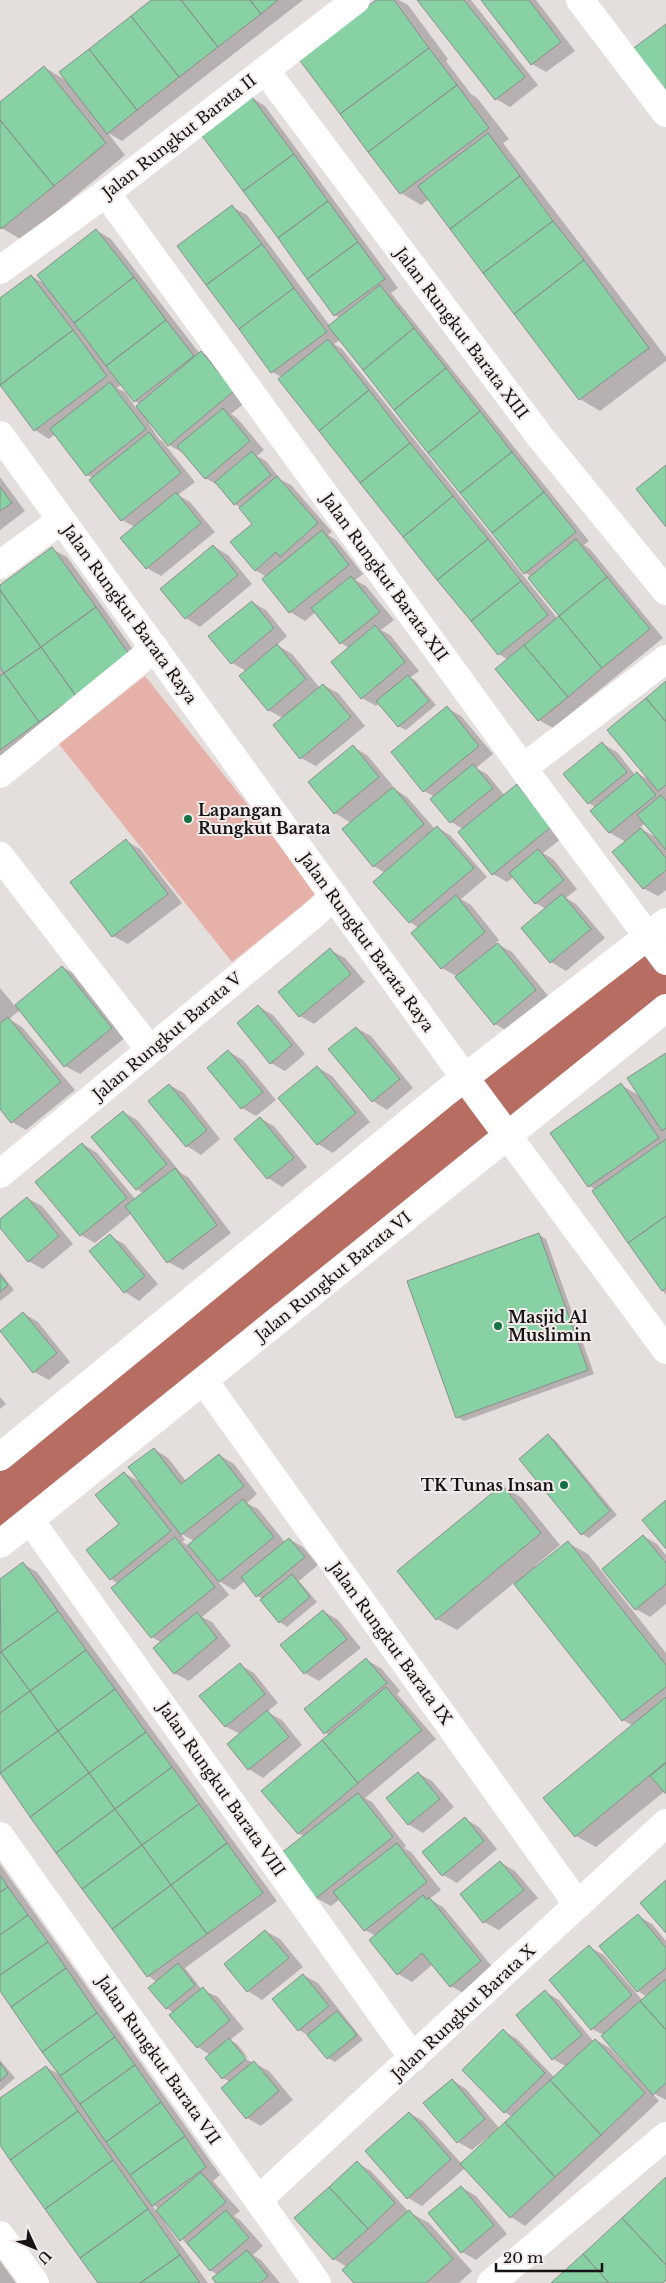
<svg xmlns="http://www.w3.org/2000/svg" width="666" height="2283" font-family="'Libre Baskerville',serif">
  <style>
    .green { fill: #e6b1a8 }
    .shadow { fill: #0003; fill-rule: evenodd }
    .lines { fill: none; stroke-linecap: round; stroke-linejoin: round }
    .river { stroke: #b86d62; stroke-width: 64 }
    .building { fill: #87d1a5; stroke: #898e8a }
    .minor { stroke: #fff; stroke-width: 28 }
    .poi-dot { fill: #147045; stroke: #f2ebea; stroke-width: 2 }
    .labels { text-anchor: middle; stroke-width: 4; stroke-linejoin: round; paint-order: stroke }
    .street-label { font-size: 16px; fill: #151313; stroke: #f2ebea }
    .poi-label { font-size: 16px; font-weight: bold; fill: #151313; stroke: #f2ebea; text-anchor: start }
  </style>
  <rect width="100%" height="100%" fill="#e4dedc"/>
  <path class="green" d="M145,676L318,893L232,962L59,744Z"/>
  <path class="shadow" d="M154,0H303L122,141L108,133L125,155L22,240L0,227V104L44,67L67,81Z
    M378,0H399L408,5L448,59L446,61L471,94L477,98L509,139L503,143L666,357V361L600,411L580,399L429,199L421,205L401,193L369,151Z
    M419,0H471L538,85L510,107L496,99Z
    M483,0H536L575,51L546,72L532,64Z
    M251,97L265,106L398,288L391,293L589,541L584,545L590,549L663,638L553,728L539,720L508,660L499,654L282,377L272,372L232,207L247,215L330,326L340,318L335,315L202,133ZM340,340L525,573L532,577L561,617L558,619L342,349L334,344Z
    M96,230L111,239L200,354L202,353L216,361L248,400L231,414L237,418L264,450L257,456L266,461L281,480L291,485L332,532L328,535L336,540L363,574L355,580L366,586L394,620L381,630L390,635L419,671L410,678L415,680L436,705L406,730L398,726L379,703L376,706L362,698L349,648L341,643L316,612L305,621L290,612L264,580L267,577L255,570L254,524L241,508L235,504L220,486L205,478L183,453L169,445L151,423L149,424L159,439L163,442L195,482L178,495L190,502L215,532L161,576L147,568L135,527L122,520L93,478L87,475L55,434L49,439L35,430L0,383V299L31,276L45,284ZM122,384L135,401L140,404L136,408L125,392L117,388Z
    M0,477L25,511L0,530Z
    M213,546L228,555L252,584L200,627L186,618Z
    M52,549L67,557L144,665L0,768V586Z
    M252,602L266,610L287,636L277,645L292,654L320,688L323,685L338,693L365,726L316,766L301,758L283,718L268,710L246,671L232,663Z
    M666,682V890L658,896L643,888L626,842L610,833L596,808L589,803L602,744L617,752L635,775L637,773L651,781ZM645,823L657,838L640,828Z
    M447,708L461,716L493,754L476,768L487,774L505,796L517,786L532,794L565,836L543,853L553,859L577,889L566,898L576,904L605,938L566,971L551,962L523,928L546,909L536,903L514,877L507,882L493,874L463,829L451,822L432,799L435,797L424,791Z
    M353,747L367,755L393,786L391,787L407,797L435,829L437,827L451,836L487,877L461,899L471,905L499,940L496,943L512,952L550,998L509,1032L495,1024L458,977L442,968L419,928L410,922L374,882L385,873L374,866L351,823L335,813L310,782Z
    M126,841L140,849L182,903L128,944L113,936Z
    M330,950L345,958L365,982L314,1024L300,1016Z
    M62,967L77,975L126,1037L80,1074L65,1066L20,1010L9,1019L22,1027L75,1090L26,1130L12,1122L0,1107V988L15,1006Z
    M258,1006L273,1015L305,1054L285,1071L271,1063Z
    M356,1028L371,1036L413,1088L387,1110L373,1101L330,1050Z
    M229,1052L243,1060L276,1100L256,1116L242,1108Z
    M666,1055V1295L594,1192L596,1190L589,1186L621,1085L640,1096Z
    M317,1067L332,1076L370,1122L333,1153L318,1144L280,1098Z
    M169,1085L184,1093L220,1139L201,1155L187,1146L150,1101Z
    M123,1112L137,1120L181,1173L189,1178L231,1233L183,1270L168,1262L132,1213L95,1243L81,1235L83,1144L97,1153L136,1200L144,1194L137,1189Z
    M260,1118L274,1126L307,1167L282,1187L268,1178L236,1139Z
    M27,1198L42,1206L73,1244L43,1269L28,1261L0,1226V1221Z
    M539,1235L546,1239L594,1374L464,1421L457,1417Z
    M110,1236L124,1244L158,1284L139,1301L125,1292Z
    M0,1272L14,1290L0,1301Z
    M23,1313L38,1322L70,1362L49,1380L34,1372Z
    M0,1397L6,1404L0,1409Z
    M548,1436L555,1440L617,1515L589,1538L582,1534Z
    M154,1449L168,1458L186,1481L219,1455L234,1464L257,1494L247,1503L258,1509L285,1542L289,1539L303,1547L318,1565L299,1581L317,1602L287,1627L280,1622L263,1599L257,1596L245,1581L234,1590L217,1580L229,1595L202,1617L212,1622L231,1646L189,1681L174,1673L162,1643L152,1637L118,1584L111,1579L88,1550L120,1524L124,1473L142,1483ZM180,1533L194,1541L189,1546L182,1542L185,1540Z
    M502,1486L522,1498L560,1545L535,1566L536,1568L568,1543L588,1554L666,1653V1792L665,1791L596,1847L576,1836L633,1726L623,1720L514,1583L457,1630L437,1619Z
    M643,1536L657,1544L666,1555V1604L650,1617L636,1609Z
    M23,1564L37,1572L277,1901L185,1968L202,1990L218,1997L244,2029L230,2040L237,2044L249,2059L242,2054L240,2056L269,2071L293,2100L261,2126L247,2118L230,2082L223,2078L210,2055L198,2047L174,2013L166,2008L157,1982L148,1976L0,1774V1580Z
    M323,1611L338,1620L361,1648L319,1681L305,1673L282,1645Z
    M366,1660L381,1668L400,1691L397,1694L436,1739L365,1798L372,1802L406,1846L404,1848L411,1852L441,1890L429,1899L443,1907L495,1970L465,1994L451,1986L433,1964L412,1982L398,1974L376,1936L365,1930L340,1899L331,1906L316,1898L304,1837L298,1833L330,1735L325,1733Z
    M240,1665L254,1673L278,1703L267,1712L282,1720L302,1745L263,1778L249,1769L228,1744L240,1734L225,1726Z
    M418,1773L432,1781L454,1807L423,1833L408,1824Z
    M465,1819L479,1827L497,1849L457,1883L443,1875Z
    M500,1862L515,1871L538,1898L499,1930L484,1922L461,1895Z
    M0,1864L220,2175L213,2181L240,2211L234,2216L240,2220L263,2246L253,2255L261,2260L280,2283H218V2275L210,2270L167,2222L165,2223L208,2283H99L0,2143V2100L46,2067L62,2076L0,1989ZM152,2204L159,2209L156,2211Z
    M638,1916L652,1924L666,1941V2100L651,2092L659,2101L525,2226L511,2217L465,2168L422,2206L408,2198L409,2113L423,2121L462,2164L490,2139L488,2137L472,2150L458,2142L452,2080L466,2089L500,2129L513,2117L504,2112L503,2031L517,2039L555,2078L567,2067L553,2059L545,1992L559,2000L594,2042L596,2040L610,2048L632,2072L634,2070L604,2035L592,2029L589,1947L604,1955L643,2001L647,1997L638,1991Z
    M265,1931L280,1939L303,1967L262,2000L248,1991L226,1964Z
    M303,1975L318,1983L363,2040L335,2062L328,2058L309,2036L299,2030Z
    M0,2060L15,2078L0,2091Z
    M357,2163L371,2171L409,2212L429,2223L472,2271L459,2283H355L347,2267L334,2259L296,2218Z
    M461,2187L476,2196L507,2234L476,2260L462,2252Z
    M0,2261L16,2283H0Z"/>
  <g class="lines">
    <path class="river" d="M0,1499L455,1140L666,968"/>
  </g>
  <path class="building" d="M151,0H181L218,47L179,77L131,16Z
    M181,0H250L261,14L218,47Z
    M250,0H278L261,14Z
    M376,0H394L429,48L340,114L298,58Z
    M417,0H464L525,77L495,100Z
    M481,0H529L561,42L531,65Z
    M131,16L179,77L137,110L89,49Z
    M666,24V105L627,53Z
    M429,48L457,85L368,152L340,114Z
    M89,49L137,110L107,134L59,72Z
    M44,66L106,143L54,186L0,120V102Z
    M457,85L489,128L400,194L368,152Z
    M251,96L294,154L243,191L200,133Z
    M0,120L54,186L1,229L0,228Z
    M488,133L520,176L450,229L418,186Z
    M294,154L328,201L278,238L243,191Z
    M520,176L553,221L483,273L450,229Z
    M328,201L358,242L307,279L278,238Z
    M232,205L262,244L206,285L177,246Z
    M553,221L584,260L514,314L483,273Z
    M96,229L134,277L74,323L37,275Z
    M358,242L385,279L334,316L307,279Z
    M262,244L294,288L239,329L206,285Z
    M584,260L649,348L579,400L514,314Z
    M31,275L73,330L0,385V298Z
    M134,277L166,320L106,366L74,323Z
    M380,285L414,328L363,370L328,326Z
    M294,288L327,332L271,373L239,329Z
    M166,320L194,356L134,402L106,366Z
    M414,328L446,368L394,410L363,370Z
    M73,330L107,376L34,431L0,385Z
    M328,339L369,390L319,431L278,379Z
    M201,351L234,391L168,446L136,406Z
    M446,368L480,411L428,453L394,410Z
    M110,382L146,429L86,476L50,429Z
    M369,390L410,443L360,483L319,431Z
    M223,408L250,441L205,479L177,446Z
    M480,411L512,452L460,493L428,453Z
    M149,432L181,473L121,521L89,480Z
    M410,443L453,496L403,537L360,483Z
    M252,451L271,475L234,505L215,482Z
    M512,452L544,492L492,533L460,493Z
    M666,465V527L636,489Z
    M277,476L318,523L280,557L276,552L255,571L230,542L252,524L239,508Z
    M0,487L12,503L0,511Z
    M176,492L201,523L146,569L120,538Z
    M544,492L576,532L524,574L492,533Z
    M453,496L488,539L437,580L403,537Z
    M322,530L349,565L289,613L262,579Z
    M488,539L521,581L471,621L437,580Z
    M576,539L607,577L559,616L528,578Z
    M213,545L238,575L185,619L160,589Z
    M52,547L96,607L41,647L0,590V585Z
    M351,576L380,612L340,644L311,608Z
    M607,577L650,629L602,668L559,616Z
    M521,581L548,615L498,655L471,621Z
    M0,590L41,647L4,673L0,667Z
    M252,601L274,628L231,664L208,636Z
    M96,607L131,657L76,696L41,647Z
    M559,616L602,668L568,697L524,645Z
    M375,625L405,662L361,699L331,662Z
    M277,644L306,679L268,711L239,676Z
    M524,645L568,697L538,721L495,669Z
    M41,647L76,696L39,722L4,673Z
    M4,673L39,722L0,750V676Z
    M408,675L429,701L398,727L376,701Z
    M666,681V722L646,698Z
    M323,684L351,717L300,759L273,725Z
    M646,698L666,722V785L658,791L607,730Z
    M447,706L479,746L423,792L391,752Z
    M602,742L627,772L588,804L563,774Z
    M353,745L379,777L334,814L308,782Z
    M473,764L493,788L450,823L430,799Z
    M637,772L656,795L609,833L590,811Z
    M517,784L551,827L492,875L458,832Z
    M393,787L424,824L373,867L342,829Z
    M661,795L666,801V850L637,815Z
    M437,826L474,868L409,923L373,882Z
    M641,828L666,858V870L643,889L612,852Z
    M126,839L168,894L112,937L70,882Z
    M538,849L564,880L535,904L509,873Z
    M562,894L591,929L550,963L521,928Z
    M456,895L485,932L441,969L411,933Z
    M498,943L536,990L494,1025L455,977Z
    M330,948L351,974L299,1017L278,992Z
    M62,966L112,1028L64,1067L15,1005Z
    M258,1005L292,1045L270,1064L237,1023Z
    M8,1017L61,1082L11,1123L0,1109V1023Z
    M356,1027L400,1079L372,1102L328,1049Z
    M228,1050L263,1092L241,1109L207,1068Z
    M666,1053V1128L662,1131L627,1078Z
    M317,1066L356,1113L317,1145L278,1098Z
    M621,1083L659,1138L588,1187L550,1133Z
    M169,1084L207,1130L186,1147L148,1101Z
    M123,1111L167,1164L136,1190L91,1137Z
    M260,1117L294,1158L267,1179L234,1139Z
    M666,1139V1216L628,1243L592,1191Z
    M82,1143L127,1198L80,1236L35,1182Z
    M175,1168L217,1225L167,1263L125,1206Z
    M27,1197L59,1236L28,1262L0,1228V1219Z
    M666,1216V1288L662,1291L628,1243Z
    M539,1233L588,1370L456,1418L407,1281Z
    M110,1234L145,1276L124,1293L89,1251Z
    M0,1275L8,1285L0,1292Z
    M23,1312L57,1353L33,1373L0,1331Z
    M548,1434L610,1511L581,1535L519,1459Z
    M154,1448L181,1484L219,1454L244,1486L181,1535L128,1467Z
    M124,1472L171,1531L110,1580L86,1550L119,1524L95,1495Z
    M502,1485L541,1533L436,1620L397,1571Z
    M243,1499L274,1537L219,1582L188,1545Z
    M666,1500V1549L642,1520Z
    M643,1535L666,1563V1584L635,1610L602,1569Z
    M175,1537L215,1587L151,1638L111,1588Z
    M289,1538L305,1557L256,1597L241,1577Z
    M568,1541L666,1665V1687L622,1721L514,1584Z
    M23,1562L58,1611L1,1652L0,1579Z
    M292,1574L310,1597L279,1623L260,1600Z
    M323,1610L347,1639L304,1674L280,1645Z
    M58,1611L86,1650L30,1691L1,1652Z
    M197,1612L217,1638L174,1674L153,1648Z
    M86,1650L115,1689L58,1731L30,1691Z
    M1,1652L30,1691L0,1713V1653Z
    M366,1658L387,1683L324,1734L304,1709Z
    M240,1663L265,1694L225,1727L199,1696Z
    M386,1687L422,1730L358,1783L322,1740Z
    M115,1689L146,1732L89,1773L58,1731Z
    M30,1691L58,1731L0,1773V1713Z
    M666,1697V1762L575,1837L543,1798Z
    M267,1710L289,1737L248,1770L227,1744Z
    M58,1731L89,1773L30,1817L0,1773Z
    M146,1732L172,1767L115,1809L89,1773Z
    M322,1740L358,1783L298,1834L261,1791Z
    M666,1763V1794L650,1776Z
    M172,1767L199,1804L142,1845L115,1809Z
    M418,1772L440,1799L408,1825L386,1798Z
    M89,1773L115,1809L56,1853L30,1817Z
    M358,1793L393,1837L315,1899L280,1854Z
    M199,1804L227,1843L171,1885L142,1845Z
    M115,1809L142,1845L82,1889L56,1853Z
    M465,1817L484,1841L442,1876L422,1852Z
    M227,1843L263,1893L207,1934L171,1885Z
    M397,1843L427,1882L364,1931L333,1892Z
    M142,1845L171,1885L112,1929L82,1889Z
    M500,1861L524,1890L483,1923L460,1894Z
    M0,1875L8,1887L0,1892Z
    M666,1880V1933L640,1903Z
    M171,1885L207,1934L147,1977L112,1929Z
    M8,1887L28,1915L0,1935V1892Z
    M423,1895L427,1900L429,1897L481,1961L450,1987L422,1953L397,1975L369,1940Z
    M638,1914L666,1948V1968L637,1992L599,1946Z
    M28,1915L48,1942L0,1975V1935Z
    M265,1930L289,1958L247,1992L224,1964Z
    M48,1942L66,1968L11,2007L0,1991V1975Z
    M589,1945L632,1995L591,2030L549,1980Z
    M178,1963L195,1985L166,2009L148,1988Z
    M66,1968L97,2013L42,2052L11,2007Z
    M303,1974L329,2006L298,2031L272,1999Z
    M666,1979V2030L640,2001Z
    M203,1987L230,2020L197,2048L169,2015Z
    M545,1990L582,2035L552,2060L516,2015Z
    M640,2001L666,2030V2083L653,2095L601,2036Z
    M337,2011L357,2035L327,2059L307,2035Z
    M97,2013L115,2037L60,2076L42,2052Z
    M503,2029L545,2073L504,2113L462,2070Z
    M115,2037L135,2065L80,2104L60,2076Z
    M229,2038L246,2059L222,2079L205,2058Z
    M595,2039L645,2093L601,2135L550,2080Z
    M254,2061L279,2091L246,2119L221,2088Z
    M0,2063L8,2074L0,2081Z
    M135,2065L161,2102L106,2142L80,2104Z
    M46,2066L78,2111L10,2160L0,2145V2098Z
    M452,2079L485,2119L457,2143L423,2103Z
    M550,2080L601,2135L555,2177L505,2122Z
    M161,2102L185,2136L130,2175L106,2142Z
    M78,2111L113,2160L45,2209L10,2160Z
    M409,2112L451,2159L407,2199L365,2151Z
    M505,2122L555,2177L510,2218L460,2164Z
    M185,2136L206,2167L152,2206L130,2175Z
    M113,2160L148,2209L80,2258L45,2209Z
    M357,2161L395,2203L368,2229L329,2187Z
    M201,2172L226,2202L180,2241L156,2210Z
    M666,2177V2265L622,2218Z
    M461,2186L494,2225L461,2253L428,2213Z
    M329,2187L368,2229L333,2260L294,2218Z
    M148,2209L180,2255L140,2283H98L80,2258Z
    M226,2210L249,2238L210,2271L187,2243Z
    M409,2210L453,2259L426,2283H354L342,2270Z
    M622,2218L666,2265V2280L663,2283H609L583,2254Z
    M247,2250L268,2276L260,2283H216L212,2278Z
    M583,2254L609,2283H551Z
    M180,2255L200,2283H140Z"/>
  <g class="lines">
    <path class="minor" d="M580,0L666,113
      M265,70L541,438L666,591
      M106,193L523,768L666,961
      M0,270L106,193L356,0
      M0,435L465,1078L666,1350
      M0,565L61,520
      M523,768L666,659
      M0,774L155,648
      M0,856L150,1050
      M0,1174L311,917L334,896
      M204,1381L578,1905
      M0,1457L445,1093L666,922
      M30,1520L413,2058
      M0,1544L666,1008
      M0,1836L317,2283
      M258,2200L666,1823
      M0,2235L35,2283
      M491,2283L666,2136"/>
  </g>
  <g class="poi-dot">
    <circle cx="188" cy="819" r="5"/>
    <circle cx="498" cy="1326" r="5"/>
    <circle cx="564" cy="1485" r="5"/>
  </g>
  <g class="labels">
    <g class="street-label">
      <text transform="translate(179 136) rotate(-38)" y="6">Jalan Rungkut Barata II</text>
      <text transform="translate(462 333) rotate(53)" y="6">Jalan Rungkut Barata XIII</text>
      <text transform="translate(385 577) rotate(54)" y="6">Jalan Rungkut Barata XII</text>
      <text transform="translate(130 614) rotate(54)" y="6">Jalan Rungkut Barata Raya</text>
      <text transform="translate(367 942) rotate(54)" y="6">Jalan Rungkut Barata Raya</text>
      <text transform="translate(167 1036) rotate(-40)" y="6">Jalan Rungkut Barata V</text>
      <text transform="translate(333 1276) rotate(-39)" y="6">Jalan Rungkut Barata VI</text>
      <text transform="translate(391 1643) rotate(54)" y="6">Jalan Rungkut Barata IX</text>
      <text transform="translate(222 1789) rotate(55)" y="6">Jalan Rungkut Barata VIII</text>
      <text transform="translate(463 2012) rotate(-43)" y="6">Jalan Rungkut Barata X</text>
      <text transform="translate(159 2060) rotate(55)" y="6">Jalan Rungkut Barata VII</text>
    </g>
    <g class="poi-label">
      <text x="198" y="816">Lapangan<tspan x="198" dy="18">Rungkut Barata</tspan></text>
      <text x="508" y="1323">Masjid Al<tspan x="508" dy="18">Muslimin</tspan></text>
      <text x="554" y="1491" text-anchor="end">TK Tunas Insan</text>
    </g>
  </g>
  <g transform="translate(35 2248) rotate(134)" stroke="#f2ebea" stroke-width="4" paint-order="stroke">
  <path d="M0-4L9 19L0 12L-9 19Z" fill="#151313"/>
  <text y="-8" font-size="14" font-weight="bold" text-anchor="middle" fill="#151313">U</text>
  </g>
  <path d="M496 2263v8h106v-8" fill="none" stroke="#151313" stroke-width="2.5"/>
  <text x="503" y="2263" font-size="15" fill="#151313" stroke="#f2ebea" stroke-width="4" paint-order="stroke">20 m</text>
</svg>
